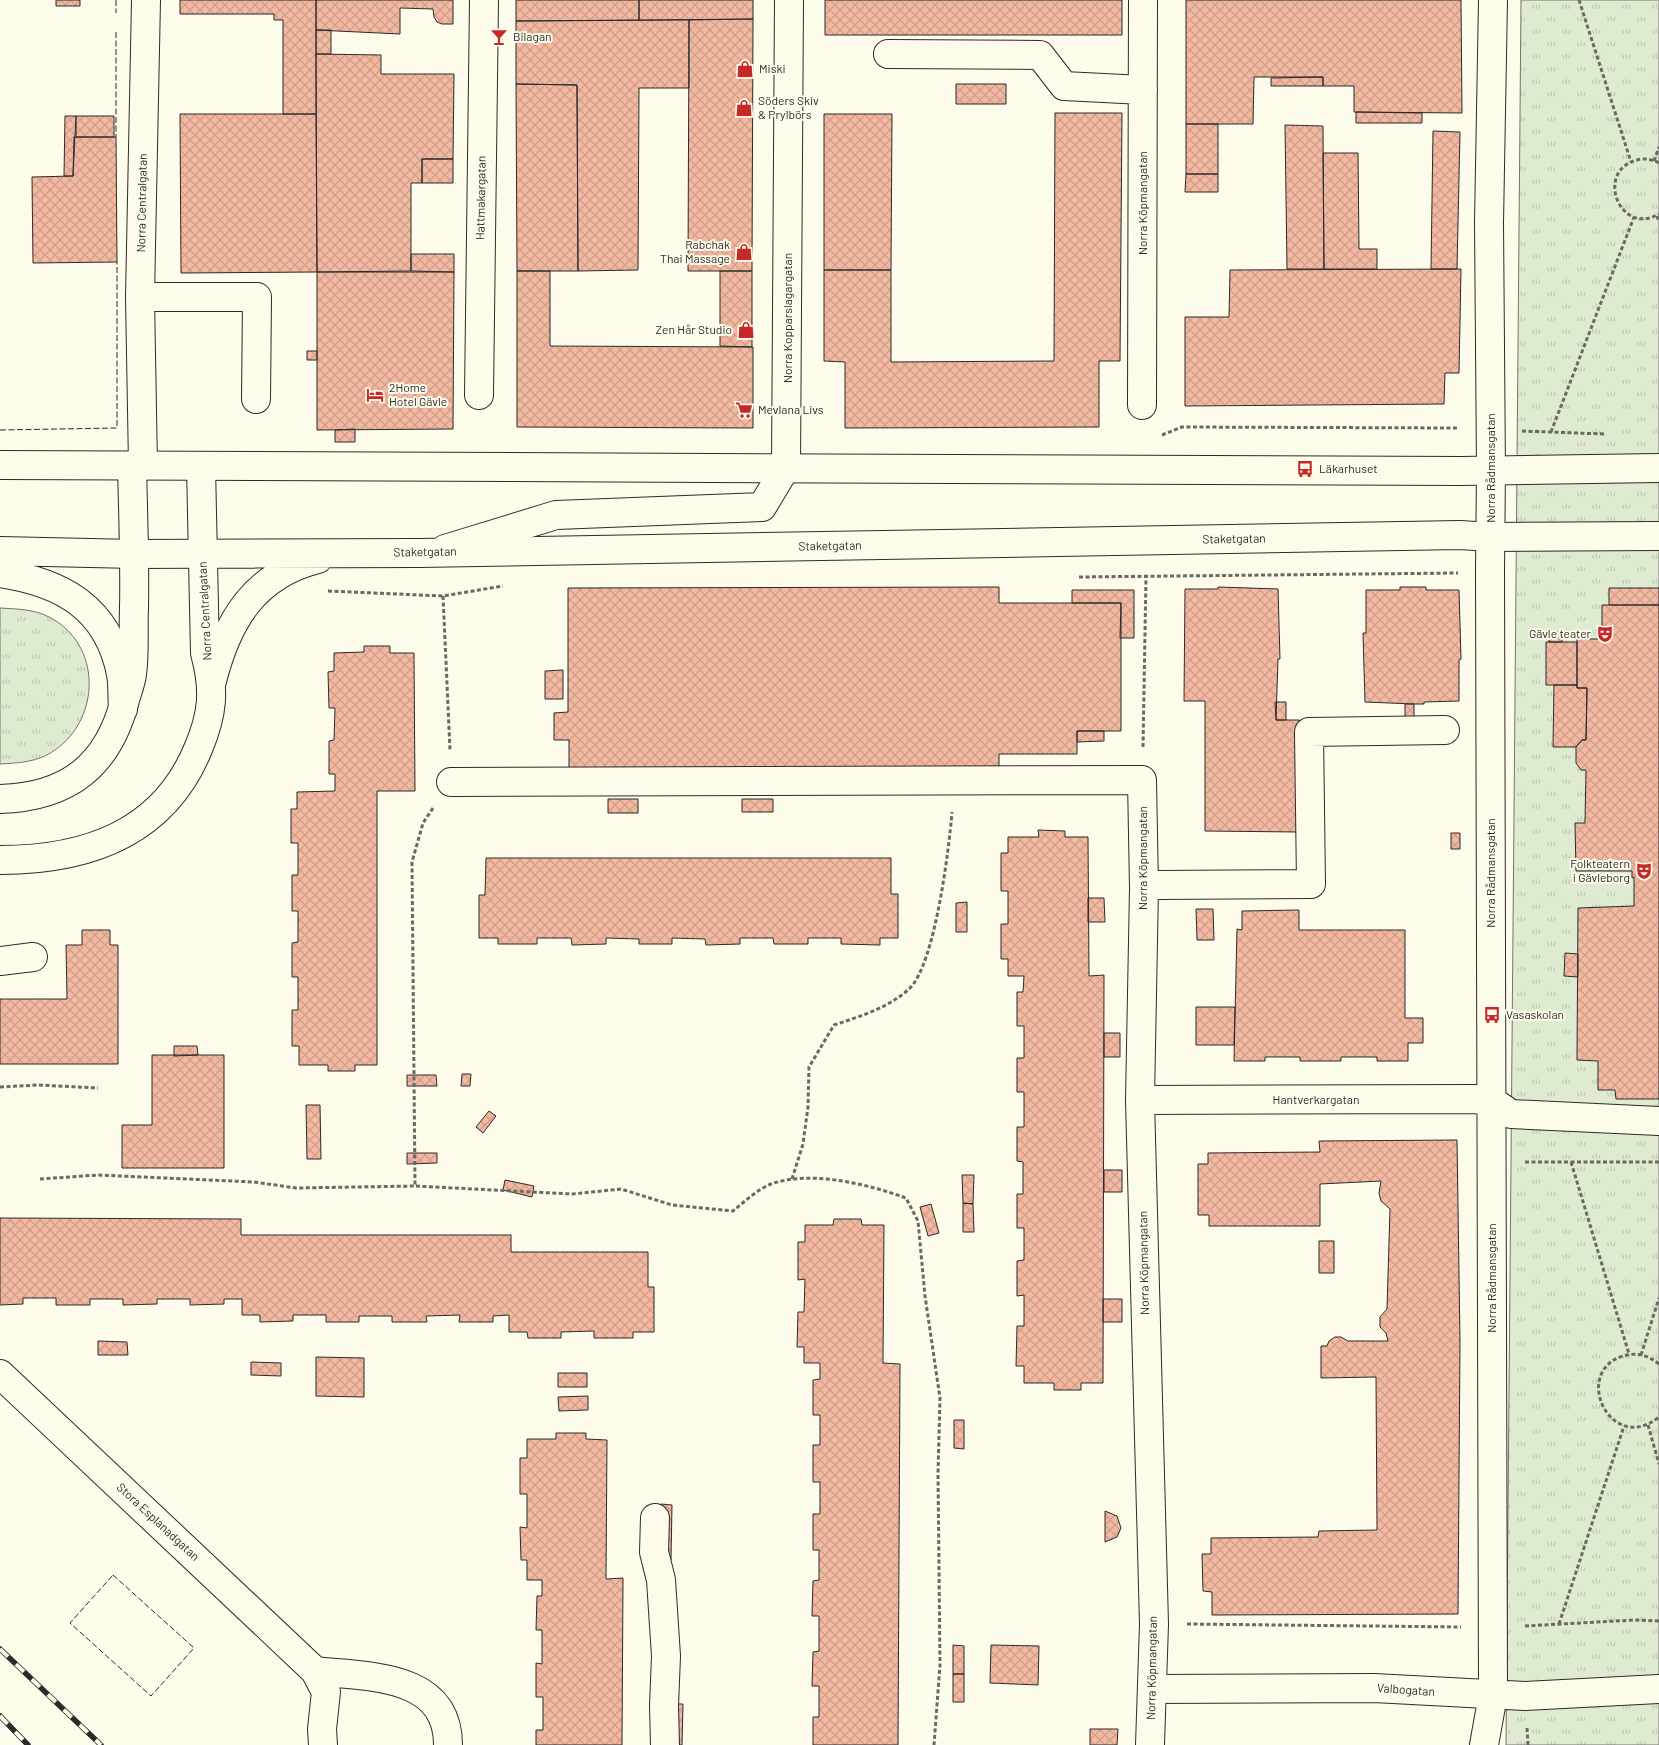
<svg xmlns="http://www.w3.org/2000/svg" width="1659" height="1745" font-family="Barlow,sans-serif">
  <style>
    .grass { fill: url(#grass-tufts); stroke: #74746e }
    .building { fill: url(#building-cross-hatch); stroke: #2b2b2b }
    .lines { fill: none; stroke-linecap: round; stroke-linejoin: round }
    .minor-casing { stroke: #2b2b2b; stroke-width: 30 }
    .major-casing { stroke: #2b2b2b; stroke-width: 30 }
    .path { stroke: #6a6964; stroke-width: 3; stroke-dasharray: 4 2.5; stroke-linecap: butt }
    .minor { stroke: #fdfbea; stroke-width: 28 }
    .major { stroke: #fdfbea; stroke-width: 28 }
    .rail-casing { stroke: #2b2b2b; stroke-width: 5.5 }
    .rail { stroke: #fdfbea; stroke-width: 4; stroke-dasharray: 11; stroke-linecap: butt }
    .fence { stroke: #2b2b2b; stroke-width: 1; stroke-dasharray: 6 2.5; stroke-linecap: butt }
    .labels { text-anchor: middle; stroke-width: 4; stroke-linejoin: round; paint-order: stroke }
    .poi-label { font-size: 12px; fill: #2b2b2b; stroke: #fdfbea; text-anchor: start }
    .street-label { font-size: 12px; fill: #2b2b2b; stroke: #fdfbea }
  </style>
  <defs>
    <pattern id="grass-tufts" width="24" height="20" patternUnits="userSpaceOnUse" patternTransform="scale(1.25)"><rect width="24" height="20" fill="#deebd1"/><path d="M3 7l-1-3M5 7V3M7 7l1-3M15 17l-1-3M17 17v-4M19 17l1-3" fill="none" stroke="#bfcab4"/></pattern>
    <pattern id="building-cross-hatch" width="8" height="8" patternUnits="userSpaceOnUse" patternTransform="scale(1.25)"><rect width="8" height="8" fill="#f2b8a0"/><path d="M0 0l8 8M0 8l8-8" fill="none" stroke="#d09e8a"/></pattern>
  </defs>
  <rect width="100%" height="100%" fill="#fdfbea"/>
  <path class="grass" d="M1521,0H1659V1745H1506Z
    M0,608C16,609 34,609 49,617C102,644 101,718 55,750C39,762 19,763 0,764Z"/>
  <path class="building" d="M56,0H80V6H56Z
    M180,0H316V114H283V20H274V14H180Z
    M316,0H453V24H442L437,22L434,17L433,9L400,8V34L316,30Z
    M516,0H639V20L516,21Z
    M639,0H753V19L639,20Z
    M825,0H1122V35H825Z
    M1186,0H1461L1462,113L1354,112V86H1323V77H1254L1253,124H1186Z
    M753,19L752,271H688L689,20Z
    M689,20V88H639L638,270L578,271L577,85L516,84V21Z
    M316,30H331V54H316Z
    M316,54L381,55V74H454L453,159H422V183H411V271L317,272Z
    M1323,77V86H1271V78Z
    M516,84L577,85L578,271H517Z
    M956,84H1006V104H956Z
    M1356,112L1422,113V123H1356Z
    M1055,113H1122L1120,361H1099V427L845,428V362L824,361V270H891V362L1054,361Z
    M180,114H316L317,272L181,273Z
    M824,114H892L891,270H824Z
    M65,116H76L73,176H64Z
    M76,116H114V137H76Z
    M1186,124H1218V174H1186Z
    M1285,125L1323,126L1324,269H1287Z
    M1433,131L1460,132L1457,269H1431Z
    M74,137H116L117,262L33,263L32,177L73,176Z
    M1323,153H1358L1359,249H1377V269H1324Z
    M422,159H453V183H422Z
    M1186,174H1218V192H1185Z
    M411,254H454V272L411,271Z
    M1461,269L1459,373H1445L1444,404L1185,406V317H1229L1230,270Z
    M517,271H550V346L753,347V428L517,427Z
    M720,271H752V347L720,346Z
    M317,272H454L453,429L317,430Z
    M307,351H317V360H307Z
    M355,429V442H335V430Z
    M999,587V603H1121V731H1077V754H999V771H569V740H554V713L568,712V588Z
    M1218,587L1278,589L1280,659H1278L1276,720H1299L1298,832L1205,831V701H1184L1185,589H1218Z
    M1400,587H1426V590H1459L1461,659L1459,660V701L1424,702V704H1414L1365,702L1363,633H1366V590H1400Z
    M1609,588H1659V605H1609Z
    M1072,590H1134V638H1120L1121,603H1072Z
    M1602,605H1659V1099H1616L1615,1090H1598V1061L1577,1060L1578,908L1634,906V877L1632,878V871H1576L1575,823H1585L1586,770H1581L1576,763V747L1582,740H1586L1587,688H1577V639H1602Z
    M1549,632H1562V642H1549Z
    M1546,642H1577V685H1546Z
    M364,646H390V653H414L415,791H377V1065H355V1071H328V1065H299V1046H292V1010H298V977H292V943L298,942V911H292V875H298V843H291V809H297V792L335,791V774H329V741L334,740L335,708H329L328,672L334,671V653L364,652Z
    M563,670V699H545V671Z
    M1554,685H1577V688H1587L1586,740H1582L1576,747H1553Z
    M1275,702H1286V720H1276Z
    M1405,704H1414V726H1405Z
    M1077,731H1104V741L1077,742Z
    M608,799H638V813H608Z
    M742,799H773V812H742Z
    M1038,830L1065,831V837H1088L1089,976L1104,975L1103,1383H1081V1390H1054V1383H1024V1366H1016L1017,1326H1024V1295L1017,1296V1261L1024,1260V1228H1017V1194H1023V1162L1017,1161V1127H1024V1092H1017V1058H1024V1026H1017V992H1023L1024,976H1008V959H1001V924H1008V891H1001V853H1008V837H1039Z
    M1451,833H1460V849H1451Z
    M486,858H891V894H898V938H880V945L841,944V938H808V944H774L773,938H740V944L706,945L705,939L672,938V944H639V939L606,938V944L572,945L571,938H537V944H498V938H479V895H485Z
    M1088,898H1104L1105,922H1088Z
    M967,902V932H956V903Z
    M1196,909H1213L1214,940H1197Z
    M1299,910V930H1405V1018H1423V1043H1408V1061H1377V1057H1341V1061H1300V1057H1265V1061H1234L1237,929L1242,930V911Z
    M82,930H110V945H118V1064H0V999H67L66,945H82Z
    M1565,953L1578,954V977L1564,976Z
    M1196,1007H1235L1234,1045H1196Z
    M1104,1033H1120V1057H1104Z
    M174,1046H197L198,1055L174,1056Z
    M152,1055H224V1168H122V1125H152Z
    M462,1074H471L470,1086H461Z
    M407,1075H436L437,1086H407Z
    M306,1105H320L321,1159H307Z
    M489,1111L496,1116L483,1133L476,1127Z
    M1457,1140L1460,1341L1458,1614L1212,1615V1592L1203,1591L1202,1554H1211V1538L1318,1537L1319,1531L1377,1530L1376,1377L1321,1378V1346H1327L1329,1341L1335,1337H1341L1348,1341H1388L1386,1333L1380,1327V1317L1387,1309L1390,1209L1381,1201L1379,1193L1381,1181L1320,1184V1226H1209V1215H1198V1164H1208V1153L1320,1152L1319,1141Z
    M407,1153H437V1163L407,1164Z
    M1104,1170H1122V1192H1104Z
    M962,1175H974L973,1204L963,1203Z
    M505,1180L534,1186L532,1197L503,1190Z
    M963,1203L973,1204L974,1232H963Z
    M931,1204L939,1233L928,1236L920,1207Z
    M0,1218L241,1219V1235H511V1252H648V1287H654V1332H633V1338H594V1331L561,1332V1338H528L527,1332H509V1315L493,1316V1322H459L460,1315L426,1316L427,1322H392V1316H359V1322H326V1315H293V1321L260,1322V1315H242V1299H224V1304L190,1305V1299H157V1304L123,1305V1299H90V1305H56V1298H23V1304L0,1305Z
    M834,1219H861L862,1225H884L883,1363L900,1364L898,1745H813V1717H819V1686H812L813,1652L819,1651V1616H812L813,1581L819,1580V1550H813V1514H820V1482H813V1445H820V1415H813V1380L820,1379V1363H804V1347H797L798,1312H804L805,1279L798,1280V1242H805V1225H833Z
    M1319,1241H1334V1273H1319Z
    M1103,1299H1122V1322H1103Z
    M98,1341L127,1342L128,1355H98Z
    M316,1357L364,1358V1397L316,1396Z
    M251,1362L281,1363V1376L251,1375Z
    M558,1373H587V1387H558Z
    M588,1396V1410L559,1411L558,1397Z
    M954,1420H964V1449L954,1448Z
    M556,1433H586V1439L607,1440L606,1579L623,1578L622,1745H536V1730H543V1697H536V1663L542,1664V1630H536L537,1596H542V1580H527V1560H521L520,1527L527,1528V1494H520V1458H527V1439H556Z
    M661,1504L672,1505L671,1560H660Z
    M1105,1511L1117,1516L1121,1528L1117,1537L1105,1542Z
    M953,1645L964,1646V1674H953Z
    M991,1645L1039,1646L1038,1685L990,1683Z
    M953,1674H964V1702H953Z
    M672,1704H683L682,1745H672Z
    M1090,1729H1118L1117,1745H1090Z"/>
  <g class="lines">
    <g class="minor-casing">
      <path id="minor" d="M888,54L1040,55L1064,86L1143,90
        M140,297H257L256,399
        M479,395L484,0
        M1142,405L1143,0
        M143,466L140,297L146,0
        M445,549L556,515L762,507L786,467L789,0
        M451,782L1142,780L1144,888L1140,1100L1154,1624L1150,1745
        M0,799C68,797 108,766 125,700C127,692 131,683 132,674C135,653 133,631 134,609C135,561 133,513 132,465
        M0,860C86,860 163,834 198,749C213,714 215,690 205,653L201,466
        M1144,888L1157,885L1311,884L1309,732L1445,730
        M0,961L33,957
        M1140,1100L1473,1099L1492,1101L1511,1114L1659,1121
        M0,1374L315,1671L326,1692L322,1729L323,1745
        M655,1518L654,1552L661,1580L666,1656L664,1706L665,1745
        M315,1671C367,1677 448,1673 448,1745
        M1152,1689L1374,1688L1525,1696L1659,1689
        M1484,1745L1493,1695L1490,571L1491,470L1489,223L1493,0"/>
    </g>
    <g class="major-casing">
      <path id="major" d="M0,465L1462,471L1659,468
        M0,551L135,554L419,553L1460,535L1490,537L1659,536
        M0,573C62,582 108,608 121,674C123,685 122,697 123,709
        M212,681C227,621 254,575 318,559"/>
    </g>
    <path class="path" d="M1579,0L1631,162
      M1654,161L1659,147
      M1659,163C1652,159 1644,158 1637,160C1594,171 1620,237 1659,214
      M1657,216L1659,222
      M1522,431L1604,434
      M1551,432L1634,217
      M1162,435L1182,427L1459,428
      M1079,577L1458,573
      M328,591L443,596L503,586
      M443,596L450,750
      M1143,747L1146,577
      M433,808L423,823L412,862L415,1186L572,1194L621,1189L672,1205L733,1211C744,1202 758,1189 771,1184C810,1170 868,1184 906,1198L918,1221L925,1296L940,1398L938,1473L940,1665L934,1745
      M0,1087L38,1085L98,1088
      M1525,1162H1659
      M1571,1162L1629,1354
      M40,1179L98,1175L254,1182L296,1188L415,1186
      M792,1179L803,1144L808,1107L809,1067L834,1025C861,1016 888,1008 909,989C935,965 949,849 952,812
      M1641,1355L1659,1298
      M1659,1364C1648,1355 1636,1352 1623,1356C1571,1372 1611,1456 1659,1417
      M1648,1425L1659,1464
      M1187,1624L1461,1627
      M1559,1624L1624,1426
      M1525,1626L1634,1620L1659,1621
      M1527,1728L1528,1745"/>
    <use href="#minor" class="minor"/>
    <use href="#major" class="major"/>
    <g class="rail-casing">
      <path id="rail" d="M0,1649L101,1745
        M0,1716L28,1745"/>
    </g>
    <use href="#rail" class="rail"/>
    <path class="fence" d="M116,0V13
      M116,32V137
      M0,430L117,428V262
      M113,1575L194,1648L151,1696L70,1623Z"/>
  </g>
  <defs>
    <g id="bar-bare" transform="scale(1.35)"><path d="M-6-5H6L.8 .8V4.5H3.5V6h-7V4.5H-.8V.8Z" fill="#c62828" stroke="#fdfbea" stroke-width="2.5" paint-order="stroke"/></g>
    <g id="shop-bare" transform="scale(1.35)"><path d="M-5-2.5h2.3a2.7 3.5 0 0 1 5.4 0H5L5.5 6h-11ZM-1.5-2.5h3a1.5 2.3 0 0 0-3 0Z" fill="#c62828" stroke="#fdfbea" stroke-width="2.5" paint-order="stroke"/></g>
    <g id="hotel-bare" transform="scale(1.35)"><path d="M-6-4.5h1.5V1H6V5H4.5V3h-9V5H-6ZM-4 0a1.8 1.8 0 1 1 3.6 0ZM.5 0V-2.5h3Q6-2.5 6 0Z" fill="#c62828" stroke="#fdfbea" stroke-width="2.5" paint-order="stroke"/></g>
    <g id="supermarket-bare" transform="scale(1.35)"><path d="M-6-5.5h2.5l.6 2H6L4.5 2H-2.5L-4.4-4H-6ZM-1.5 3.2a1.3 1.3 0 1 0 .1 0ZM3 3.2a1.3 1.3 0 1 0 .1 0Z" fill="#c62828" stroke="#fdfbea" stroke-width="2.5" paint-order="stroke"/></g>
    <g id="bus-bare" transform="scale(1.35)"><path d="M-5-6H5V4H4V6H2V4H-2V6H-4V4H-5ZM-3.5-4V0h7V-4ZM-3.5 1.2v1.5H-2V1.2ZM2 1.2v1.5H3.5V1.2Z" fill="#c62828" stroke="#fdfbea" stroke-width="2.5" paint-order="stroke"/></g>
    <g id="theatre-bare" transform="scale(1.35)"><path d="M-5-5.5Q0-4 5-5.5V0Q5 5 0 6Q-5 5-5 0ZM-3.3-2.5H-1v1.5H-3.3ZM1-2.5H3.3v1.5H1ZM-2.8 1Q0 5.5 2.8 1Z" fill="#c62828" stroke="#fdfbea" stroke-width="2.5" paint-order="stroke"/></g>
  </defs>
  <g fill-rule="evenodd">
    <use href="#bar-bare" x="499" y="37"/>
    <use href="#shop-bare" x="745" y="69"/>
    <use href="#shop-bare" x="744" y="108"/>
    <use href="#shop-bare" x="744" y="252"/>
    <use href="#shop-bare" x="746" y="330"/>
    <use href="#hotel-bare" x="375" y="395"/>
    <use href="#supermarket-bare" x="744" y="410"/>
    <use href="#bus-bare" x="1305" y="469"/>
    <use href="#theatre-bare" x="1605" y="634"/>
    <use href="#theatre-bare" x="1644" y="871"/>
    <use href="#bus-bare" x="1492" y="1015"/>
  </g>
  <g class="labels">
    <g class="poi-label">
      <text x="513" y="41">Bilagan</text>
      <text x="759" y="73">Miski</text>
      <text x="758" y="105">Söders Skiv<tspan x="758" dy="14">&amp; Prylbörs</tspan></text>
      <text x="730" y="249" text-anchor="end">Rabchak<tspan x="730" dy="14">Thai Massage</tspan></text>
      <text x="732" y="334" text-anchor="end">Zen Hår Studio</text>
      <text x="389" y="392">2Home<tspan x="389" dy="14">Hotel Gävle</tspan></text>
      <text x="758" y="414">Mevlana Livs</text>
      <text x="1319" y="473">Läkarhuset</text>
      <text x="1591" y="638" text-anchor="end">Gävle teater</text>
      <text x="1630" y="868" text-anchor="end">Folkteatern<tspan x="1630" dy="14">i Gävleborg</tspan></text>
      <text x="1506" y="1019">Vasaskolan</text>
    </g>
    <g class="street-label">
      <text transform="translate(481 198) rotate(-89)" y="4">Hattmakargatan</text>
      <text transform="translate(142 203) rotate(-89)" y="4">Norra Centralgatan</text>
      <text transform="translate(1143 203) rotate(-90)" y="4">Norra Köpmangatan</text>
      <text transform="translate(788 318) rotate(-90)" y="4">Norra Kopparslagargatan</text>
      <text transform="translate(1491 468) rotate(-90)" y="4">Norra Rådmansgatan</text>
      <text transform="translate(1234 539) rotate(-1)" y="4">Staketgatan</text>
      <text transform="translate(830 546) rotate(-1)" y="4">Staketgatan</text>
      <text transform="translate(425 552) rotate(-1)" y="4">Staketgatan</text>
      <text transform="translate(205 611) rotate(-93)" y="4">Norra Centralgatan</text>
      <text transform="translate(1143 858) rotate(-90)" y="4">Norra Köpmangatan</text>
      <text transform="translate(1491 873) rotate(-90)" y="4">Norra Rådmansgatan</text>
      <text x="1316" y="1104">Hantverkargatan</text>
      <text transform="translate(1144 1263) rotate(-91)" y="4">Norra Köpmangatan</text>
      <text transform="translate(1492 1278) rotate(-90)" y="4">Norra Rådmansgatan</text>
      <text transform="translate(158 1522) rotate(43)" y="4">Stora Esplanadgatan</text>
      <text transform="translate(1152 1668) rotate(-89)" y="4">Norra Köpmangatan</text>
      <text transform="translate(1406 1690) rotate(4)" y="4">Valbogatan</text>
    </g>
  </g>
</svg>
